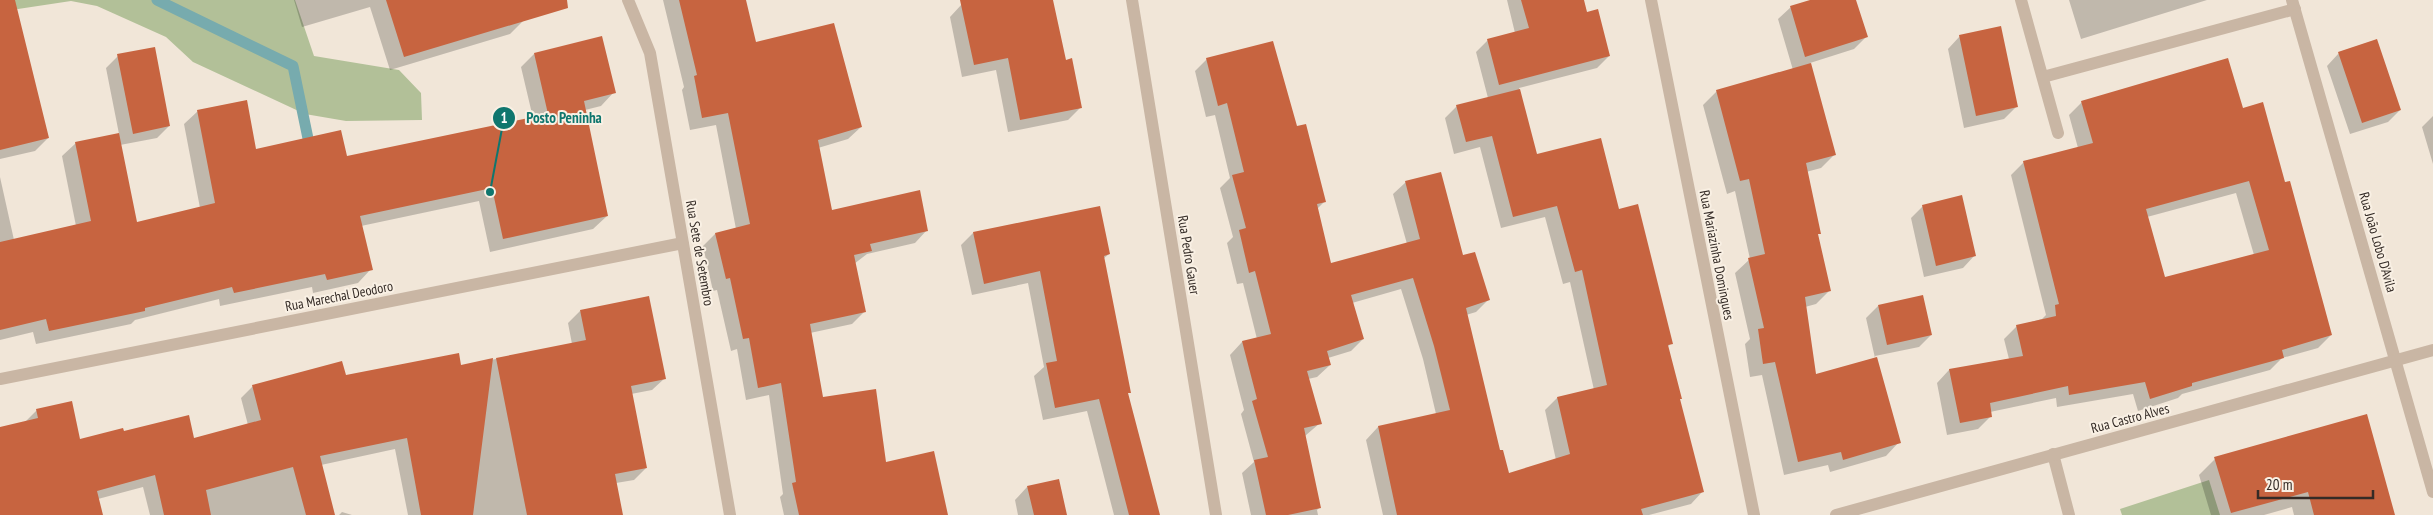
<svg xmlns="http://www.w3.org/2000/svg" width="2433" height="515" font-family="'PT Sans Narrow',sans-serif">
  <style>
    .green { fill: #b2c098 }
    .shadow { fill: #0003; fill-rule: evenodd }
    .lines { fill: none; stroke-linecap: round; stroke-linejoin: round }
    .stream { stroke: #77abae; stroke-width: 11 }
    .building { fill: #c76440; fill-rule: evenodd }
    .service { stroke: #c9b6a4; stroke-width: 12 }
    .minor { stroke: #c9b6a4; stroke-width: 12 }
    .tertiary { stroke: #c9b6a4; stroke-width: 12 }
    .labels { text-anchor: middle; stroke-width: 4; stroke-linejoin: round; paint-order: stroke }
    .street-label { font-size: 14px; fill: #342b26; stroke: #f9f0e4 }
    .leader { fill: none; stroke: #0f766e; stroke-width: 2 }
    .callout-dot { fill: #0f766e; stroke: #f9f0e4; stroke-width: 2 }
    .mark-label { font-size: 15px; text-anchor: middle; font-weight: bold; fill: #fff }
    .callout-label { font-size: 15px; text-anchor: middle; font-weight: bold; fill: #0f766e; stroke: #f9f0e4; stroke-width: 4; stroke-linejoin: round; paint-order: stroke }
  </style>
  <rect width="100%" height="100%" fill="#f1e6d8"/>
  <path class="green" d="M0,0H295L314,56L399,70L421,93L422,120L346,121L305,114L193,62L166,37L97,6L71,1L18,9L0,6Z
    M2209,480L2220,515H2122L2120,509Z"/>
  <path class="shadow" d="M294,0H517L524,20L510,34L390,70L370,7L302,27Z
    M663,0H745L755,44L861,127L848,139L818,148L831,211L927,230L915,243L867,254L854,264L864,312L852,324L810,333L822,398L885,464L947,515H784L780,497L783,494L769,395L746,400L737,349L731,351L717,290L713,291L703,246L715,234L736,229L716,125L690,130L682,90L684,87Z
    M983,0H1052L1065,61L1080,108L1068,120L1008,132L996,70L962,77L950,17L962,4Z
    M1507,0H1583L1587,14L1609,56L1597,68L1519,88L1536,156L1618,210L1672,343L1667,347L1681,398L1679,400L1703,491L1691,504L1649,515H1383L1366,440L1378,427L1436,414L1423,359L1401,289L1352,303L1363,339L1351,351L1328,358L1330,365L1317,377L1308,379L1320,423L1305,436L1320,507L1317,510L1318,515H1251L1242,473L1254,462L1241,414L1244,410L1230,355L1242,342L1257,339L1243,283L1237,284L1227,243L1233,237L1220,188L1230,178L1215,115L1206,117L1195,71L1207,59L1296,128L1324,202L1317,209L1330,265L1407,244L1393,194L1406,182L1462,257L1488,300L1476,312L1466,315L1499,452L1509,475L1556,460L1545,410L1557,398L1594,390L1570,282L1563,284L1545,217L1501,228L1480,147L1454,154L1445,118L1457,106L1488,98L1476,52L1488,40L1515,33Z
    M1814,0H1855L1866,37L1854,49L1810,63L1834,155L1821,168L1806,172L1819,233L1817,235L1830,290L1816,304L1805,307L1815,376L1875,358L1866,318L1878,306L1931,335L1919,347L1875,356L1899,442L1886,456L1830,472L1828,465L1784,475L1762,375L1750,377L1745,344L1750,339L1735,273L1750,259L1735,191L1727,194L1703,105L1717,91L1793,70L1778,19L1791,7Z
    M2069,0H2207L2081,39Z
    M0,31L48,138L35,151L0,159Z
    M1960,36L2016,107L2004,119L1964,128L1948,49Z
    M2339,53L2400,110L2388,122L2350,134L2327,66Z
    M534,54L614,92L601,106L585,110L607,216L593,229L490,252L479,201L361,226L371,269L358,283L313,293L312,287L220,306L219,299L135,320L131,324L36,344L33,332L0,340V177L14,240L76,226L62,156L76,143L119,134L106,68L118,56L169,126L157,138L120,145L136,223L200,208L184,124L198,111L255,151L346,158L533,118L521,67Z
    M2082,102L2242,109L2284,184L2331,335L2318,348L2282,358L2270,370L2182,394L2178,398L2138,411L2133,394L2057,407L2056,398L1990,412L1991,416L1978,429L1947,435L1937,383L1949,370L2009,359L2004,339L2017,326L2042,319L2046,315L2011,175L2024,162L2078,148L2069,115ZM2236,193L2254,255L2164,278L2147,217Z
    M2433,116V164L2422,127Z
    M1923,206L1975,255L1963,268L1924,277L1911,218Z
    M973,233L1109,254L1103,259L1129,392L1127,394L1158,515H1114L1087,411L1043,420L1034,376L1044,367L1028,283L972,295L961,245Z
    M580,311L665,378L652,390L631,394L646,468L634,480L616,483L622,515H408L395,449L321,465L314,515H150L143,487L98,499L102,515H0V428L25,422L37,410L79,441L123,433L193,439L248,425L241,398L253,386L460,366L572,344L568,323Z
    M2215,459L2394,515H2294L2292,507L2264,515H2211L2199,475Z
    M1027,487L1065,515H1018L1015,500Z
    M342,512L352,515H339Z"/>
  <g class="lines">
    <path class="stream" d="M157,0L293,66L311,153"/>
  </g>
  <path class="building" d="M0,0H15L49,138L0,150Z
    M386,0H567L568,8L404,57Z
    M679,0H746L756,42L834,23L862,127L818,140L832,210L920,190L928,231L870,244L872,251L854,255L866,312L810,324L823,397L876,389L886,462L934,451L948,515H799L792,483L796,482L781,383L758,388L749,338L743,339L730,278L726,279L715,233L750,224L728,113L702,118L694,76L697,75Z
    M960,0H1053L1066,60L1072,58L1082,108L1020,120L1008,58L974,65Z
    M1521,0H1584L1587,12L1598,9L1610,56L1499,85L1487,39L1529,28Z
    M1810,0H1856L1868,37L1805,57L1790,6Z
    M2001,26L2018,107L1976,116L1959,35Z
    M602,36L616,93L584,101L608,216L503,239L492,188L360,216L373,270L327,280L325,274L234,293L232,287L145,308V311L49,331L46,319L0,330V242L91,221L75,142L119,133L137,222L215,203L197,110L247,100L256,149L341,130L347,156L548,114L534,53Z
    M2377,39L2401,110L2362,123L2338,52Z
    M1273,41L1297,126L1306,124L1326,202L1317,204L1331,263L1420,239L1405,181L1441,172L1463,255L1475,252L1490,300L1466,308L1500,450H1503L1509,473L1570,454L1557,397L1607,385L1582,270L1575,272L1557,206L1513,217L1492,136L1466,142L1456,105L1520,89L1537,154L1601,138L1619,209L1638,204L1673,344L1668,345L1682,399H1680L1704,492L1641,509L1643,515H1397L1378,426L1450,410L1434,346L1413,278L1351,295L1364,339L1327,351L1331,365L1307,371L1322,424L1304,428L1321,508L1288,515H1266L1254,460L1268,457L1252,401L1257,399L1242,341L1271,334L1255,271L1249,273L1239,230L1246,228L1232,175L1244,172L1227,103L1218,106L1206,58Z
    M155,47L170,126L133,134L117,54Z
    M2228,58L2243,108L2263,102L2285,182L2290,181L2332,335L2282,350L2284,358L2192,383V386L2150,399L2145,382L2069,395L2068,386L1990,403L1992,417L1960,423L1949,369L2023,356L2016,325L2056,316L2055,305L2059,304L2023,161L2093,143L2081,101ZM2249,181L2269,250L2165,277L2146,209Z
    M1811,63L1836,155L1806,163L1821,234H1818L1831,291L1805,297L1816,374L1877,357L1901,443L1843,460L1841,452L1798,462L1775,362L1763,364L1758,329L1764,328L1748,258L1765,254L1749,179L1740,181L1716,90Z
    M1962,195L1976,256L1936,266L1922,205Z
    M1100,206L1110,254L1104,256L1131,393H1128L1160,515H1129L1099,399L1055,408L1046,363L1057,361L1040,271L984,284L973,232Z
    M1923,295L1932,335L1887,345L1878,305Z
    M649,296L666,379L631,386L647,468L615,474L623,515H527L496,358L586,340L580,310Z
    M459,353L461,365L493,358L473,515H421L407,438L320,456L335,515H306L293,467L206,490L211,515H164L155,475L97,491L103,515H0V427L38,418L36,409L72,401L80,439L123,428L124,431L189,415L194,438L261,420L252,385L342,361L346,375Z
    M2367,414L2395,515H2314L2308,492L2231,513L2214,457Z
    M1059,479L1067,515H1034L1027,486Z"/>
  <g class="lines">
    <path class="service" d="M2021,0L2058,133
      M2043,77L2295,9
      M2053,454L2069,515"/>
    <path class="minor" d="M1132,0L1216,515
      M1651,0L1754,515
      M2292,0L2433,492"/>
    <path class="tertiary" d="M628,0L650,53L730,515
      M0,379L683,243
      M1836,515L2433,350"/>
  </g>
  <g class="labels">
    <g class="street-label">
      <text transform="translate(2378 242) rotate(74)" y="5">Rua João Lobo D'Avila</text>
      <text transform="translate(700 253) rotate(80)" y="5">Rua Sete de Setembro</text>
      <text transform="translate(1189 255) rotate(81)" y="5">Rua Pedro Gauer</text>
      <text transform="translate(1717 255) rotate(79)" y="5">Rua Mariazinha Domingues</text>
      <text transform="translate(339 296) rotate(-11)" y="5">Rua Marechal Deodoro</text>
      <text transform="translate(2130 418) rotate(-15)" y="5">Rua Castro Alves</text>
    </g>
  </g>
  <path class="leader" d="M490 192L504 118"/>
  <g class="callout-dot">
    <circle cx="490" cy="192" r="5"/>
    <circle cx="504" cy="118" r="12"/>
  </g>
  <g class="mark-label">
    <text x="504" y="123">1</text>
  </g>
  <g class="callout-label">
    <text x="564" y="123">Posto Peninha</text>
  </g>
  <path d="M2258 490v8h115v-8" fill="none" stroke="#342b26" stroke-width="2.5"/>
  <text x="2266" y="490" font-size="15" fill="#342b26" stroke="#f9f0e4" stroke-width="4" paint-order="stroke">20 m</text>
</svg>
